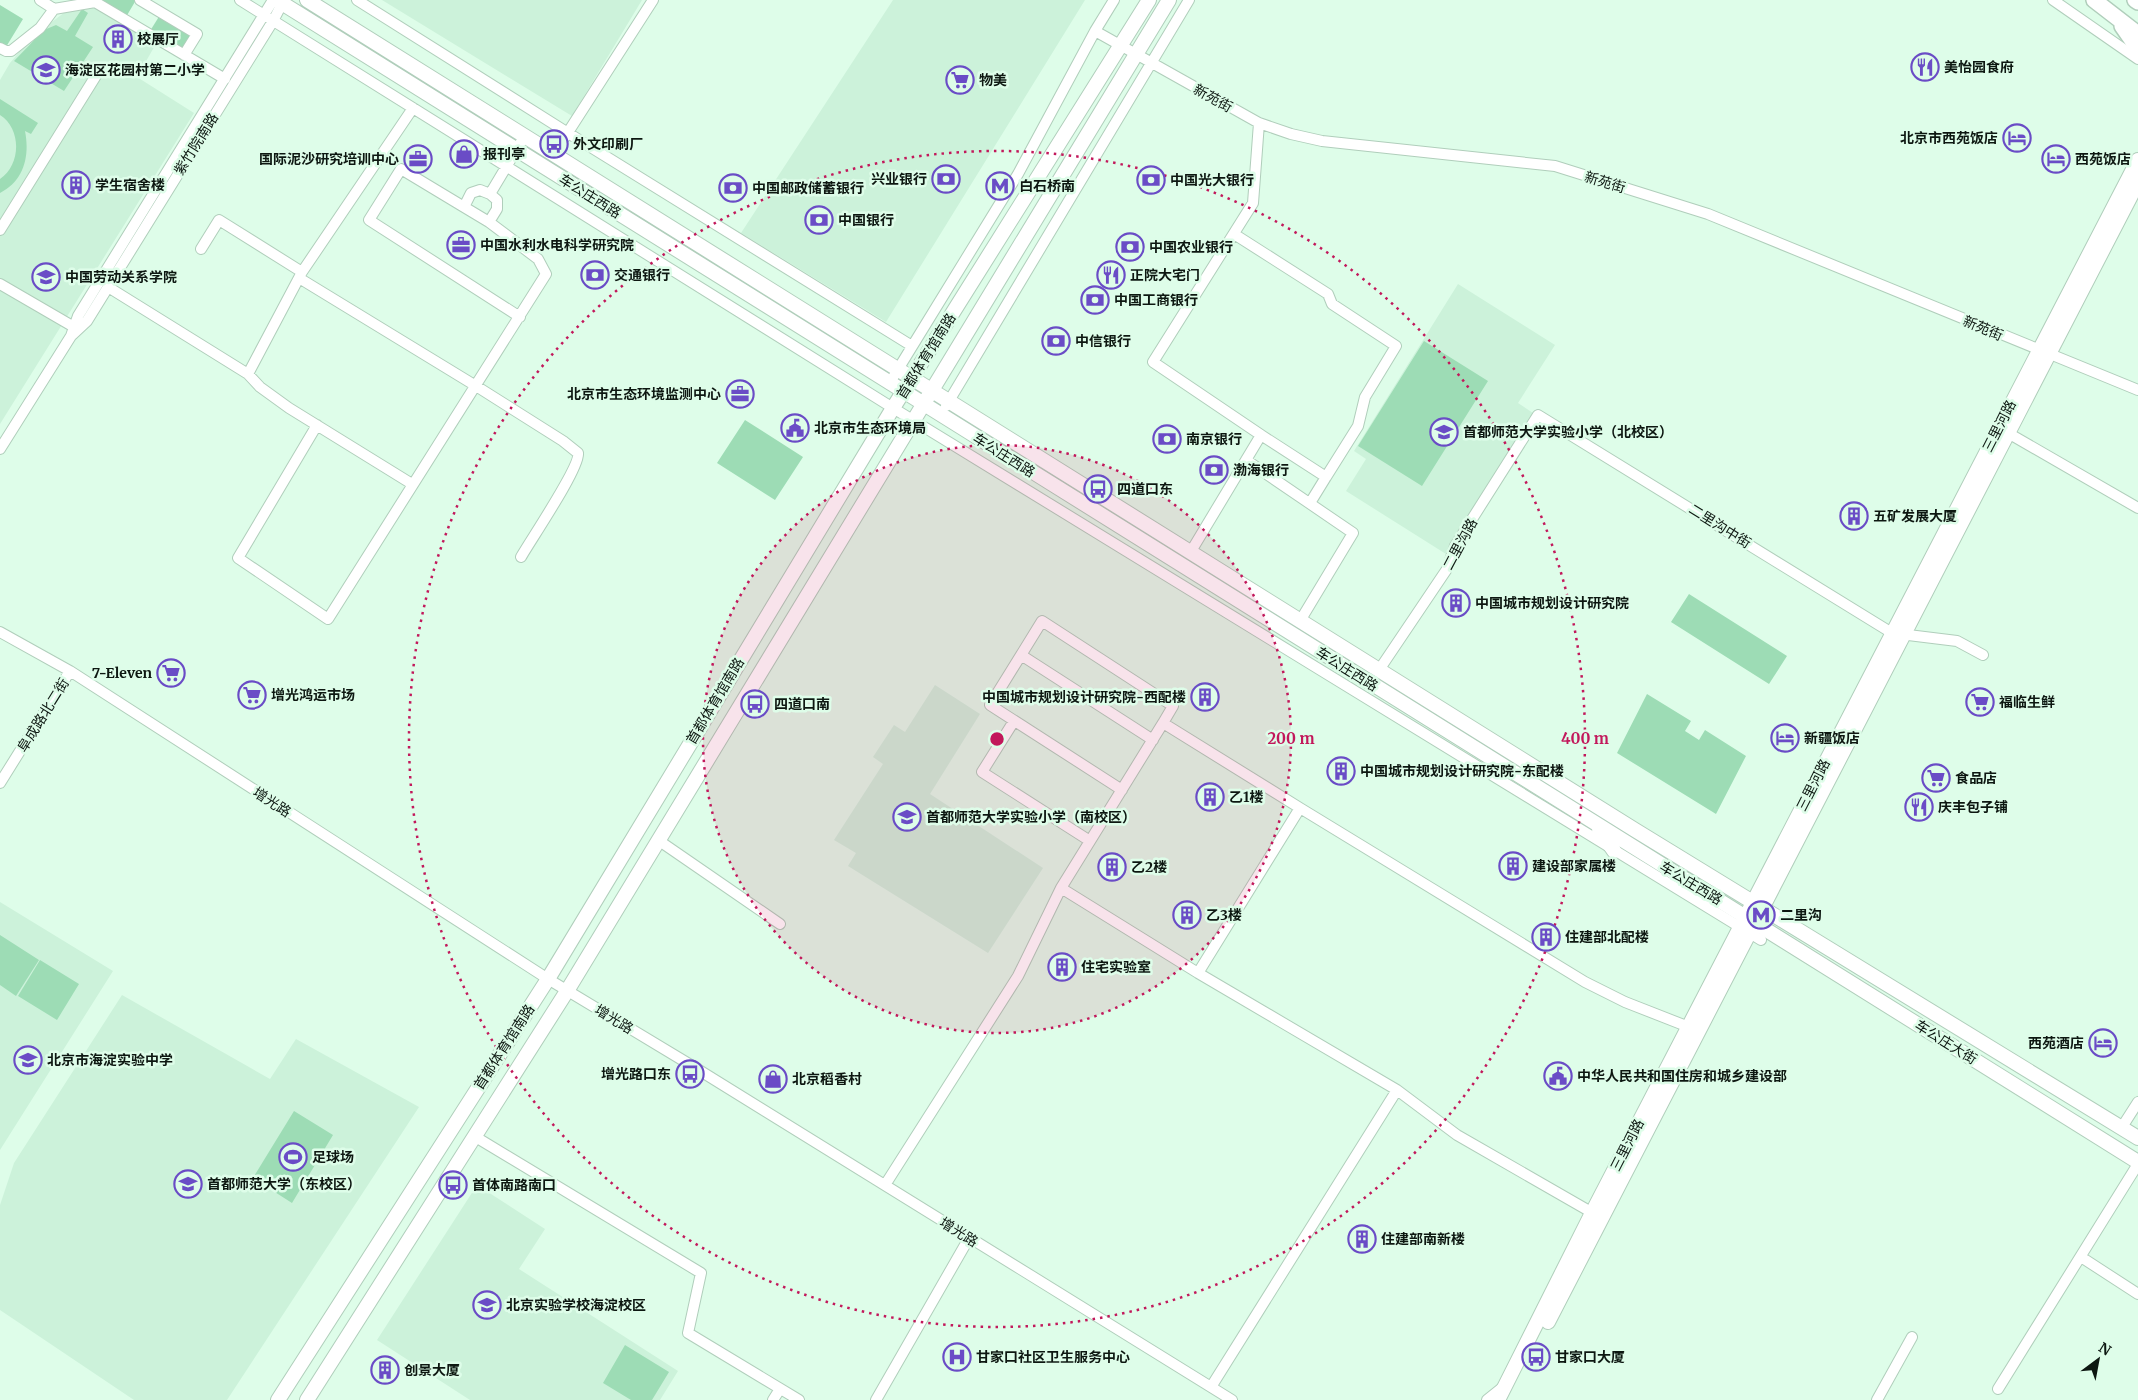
<svg xmlns="http://www.w3.org/2000/svg" width="2138" height="1400" font-family="Merriweather,'Noto Sans SC',serif">
  <style>
    .built { fill: #ccf2da }
    .green { fill: #9ddcb5 }
    .lines { fill: none; stroke-linecap: round; stroke-linejoin: round }
    .minor-casing { stroke: #b0cebb; stroke-width: 12 }
    .major-casing { stroke: #b0cebb; stroke-width: 16 }
    .highway-casing { stroke: #b0cebb; stroke-width: 18 }
    .minor { stroke: #fff; stroke-width: 10 }
    .major { stroke: #fff; stroke-width: 14 }
    .highway { stroke: #fff; stroke-width: 15 }
    .ring { fill: none; stroke: #c2185b; stroke-width: 2.5; stroke-dasharray: 2.5 5 }
    .labels { text-anchor: middle; stroke-width: 5; stroke-linejoin: round; paint-order: stroke }
    .poi-label { font-size: 14px; font-weight: bold; fill: #0d1711; stroke: #defde9; text-anchor: start }
    .street-label { font-size: 14px; fill: #0d1711; stroke: #defde9 }
    .centre { fill: #c2185b; stroke: #defde9; stroke-width: 2.5 }
    .ring-label { font-size: 15px; text-anchor: middle; font-weight: bold; fill: #c2185b; stroke: #defde9; stroke-width: 5; stroke-linejoin: round; paint-order: stroke }
  </style>
  <rect width="100%" height="100%" fill="#defde9"/>
  <path class="built" d="M382,0H642L572,116Z
    M893,0H1085L886,322L741,233Z
    M81,8H99L157,42L137,77L194,113L0,424V80L10,63L32,37L69,9Z
    M1458,284L1555,345L1518,403L1533,413L1446,554L1346,491L1366,459L1354,451Z
    M935,685L980,714L930,794L1043,868L988,953L848,866L856,853L834,840L883,764L873,757L894,725L905,732Z
    M0,902L113,971L0,1150Z
    M122,995L270,1079L296,1039L419,1107L227,1400H134L0,1310V1205L14,1163Z
    M477,1185L545,1229L519,1269L678,1371L660,1400H470L377,1340Z"/>
  <path class="green" d="M99,0H136L126,17Z
    M0,5L23,19L6,47L0,43Z
    M82,9L88,13L75,36L93,47L64,91L14,61L44,30L56,25L67,31Z
    M160,15L193,34L183,51L150,31Z
    M0,99L38,123L31,134L25,131C30,156 24,181 0,193V179C21,165 22,129 0,115Z
    M1424,341L1488,381L1422,486L1358,446Z
    M745,420L803,457L775,500L717,463Z
    M1689,594L1787,656L1769,684L1671,622Z
    M1647,694L1691,721L1685,731L1699,740L1705,730L1746,756L1716,814L1617,753Z
    M0,935L39,960L16,996L0,985Z
    M40,960L79,984L57,1020L18,996Z
    M294,1111L333,1135L292,1203L253,1178Z
    M625,1345L669,1372L652,1400H631L603,1383Z"/>
  <g class="lines">
    <g class="minor-casing">
      <path id="minor" d="M40,0L54,9L95,2L225,79
        M140,0L197,34L184,55
        M240,0L893,408L1761,940
        M357,0L568,133L912,346
        M2053,0L2138,59
        M1095,31L1259,123L1291,134L1322,141L1555,166L1708,214L2138,390
        M0,48L6,51H11L40,28L54,9
        M565,137L653,0
        M490,194L497,200V209L489,222L464,207L471,193L480,190L490,194L524,137
        M464,207L401,169L369,220L520,317
        M0,230L97,74
        M1234,234L1328,294L1332,304L1396,346L1365,397L1358,426L1326,477L1261,435
        M201,249L219,220L302,272
        M299,278L476,386L563,441L578,453C581,466 530,541 521,557
        M0,284L74,327
        M108,287L248,374L260,387L289,408L412,484
        M72,335L87,321L273,21L284,0
        M248,374L302,272L413,108
        M889,384L1018,174L1095,31L1114,0
        M946,406L1189,0
        M317,425L238,558L328,619L546,274L538,259L489,222
        M2008,433L2138,508
        M0,449L71,336L78,316L273,0
        M1246,460L1353,533L1300,621
        M1310,503L1326,477
        M1190,553L1261,435L1153,362L1253,203L1259,123
        M0,632L70,671L548,979L694,1067L1232,1400
        M1021,655L990,705L1122,790
        M1379,670L1447,569L1455,546L1538,415L1892,633L1957,641L1983,655
        M1014,721L982,772L1090,841
        M1153,740L1021,655L1042,621L1173,706L1163,723
        M0,783L70,671
        M658,840L780,924
        M1061,888L1198,973L1397,1090L1457,1135L1598,1216
        M1198,973L1300,808L1585,982L1625,1002L1694,1029
        M2122,1127L2138,1102
        M474,1136L701,1273L688,1333L799,1400
        M885,1185L1018,976L1061,888L1163,723L1300,808
        M2081,1257L2138,1294
        M1211,1387L1397,1090
        M1998,1389L2138,1164
        M773,1400L780,1389
        M876,1400L969,1238
        M1487,1400L1502,1388
        M1877,1400L1912,1337"/>
    </g>
    <g class="major-casing">
      <path id="major" d="M277,0L2138,1162
        M307,0L1635,830L2138,1138
        M1599,829L1614,851
        M1548,1322L2138,182
        M278,1400L548,979L893,408L1149,0
        M307,1400L567,991L1169,0
        M1498,1400L1592,1213L2138,160"/>
    </g>
    <g class="highway-casing">
      <path id="highway" d="M2094,0L2138,34
        M2135,0L2138,2
        M2122,26L2138,49"/>
    </g>
    <use href="#minor" class="minor"/>
    <use href="#major" class="major"/>
    <use href="#highway" class="highway"/>
  </g>
  <circle cx="997" cy="739" r="294" fill="#c2185b" fill-opacity=".12"/>
  <g class="ring">
    <circle cx="997" cy="739" r="294"/>
    <circle cx="997" cy="739" r="588"/>
  </g>
  <defs>
    <g id="building-ring" transform="scale(1.4375)"><circle r="9.5" fill="#defde9" stroke="#6a4cc6" stroke-width="1.5"/><path d="M-4-6H4V6H1V3H-1V6H-4ZM-2.5-4.3h1.7v1.8h-1.7ZM.8-4.3h1.7v1.8H.8ZM-2.5-1h1.7V.8h-1.7ZM.8-1h1.7V.8H.8Z" fill="#6a4cc6"/></g>
    <g id="restaurant-ring" transform="scale(1.4375)"><circle r="9.5" fill="#defde9" stroke="#6a4cc6" stroke-width="1.5"/><path d="M-5-6h1v4h1v-4h1v4h1v-4h1v5L-1.5 .5V6h-2V.5L-5-1ZM5-6V6H3V1.5H1.5Q1.5-4 5-6Z" fill="#6a4cc6"/></g>
    <g id="school-ring" transform="scale(1.4375)"><circle r="9.5" fill="#defde9" stroke="#6a4cc6" stroke-width="1.5"/><path d="M0-5L7-2L0 1L-7-2ZM-4 1L0 2.5L4 1V4Q0 6-4 4Z" fill="#6a4cc6"/></g>
    <g id="supermarket-ring" transform="scale(1.4375)"><circle r="9.5" fill="#defde9" stroke="#6a4cc6" stroke-width="1.5"/><path d="M-6-5.5h2.5l.6 2H6L4.5 2H-2.5L-4.4-4H-6ZM-1.5 3.2a1.3 1.3 0 1 0 .1 0ZM3 3.2a1.3 1.3 0 1 0 .1 0Z" fill="#6a4cc6"/></g>
    <g id="hotel-ring" transform="scale(1.4375)"><circle r="9.5" fill="#defde9" stroke="#6a4cc6" stroke-width="1.5"/><path d="M-6-4.5h1.5V1H6V5H4.5V3h-9V5H-6ZM-4 0a1.8 1.8 0 1 1 3.6 0ZM.5 0V-2.5h3Q6-2.5 6 0Z" fill="#6a4cc6"/></g>
    <g id="bus-ring" transform="scale(1.4375)"><circle r="9.5" fill="#defde9" stroke="#6a4cc6" stroke-width="1.5"/><path d="M-5-6H5V4H4V6H2V4H-2V6H-4V4H-5ZM-3.5-4V0h7V-4ZM-3.5 1.2v1.5H-2V1.2ZM2 1.2v1.5H3.5V1.2Z" fill="#6a4cc6"/></g>
    <g id="shop-ring" transform="scale(1.4375)"><circle r="9.5" fill="#defde9" stroke="#6a4cc6" stroke-width="1.5"/><path d="M-5-2.5h2.3a2.7 3.5 0 0 1 5.4 0H5L5.5 6h-11ZM-1.5-2.5h3a1.5 2.3 0 0 0-3 0Z" fill="#6a4cc6"/></g>
    <g id="office-ring" transform="scale(1.4375)"><circle r="9.5" fill="#defde9" stroke="#6a4cc6" stroke-width="1.5"/><path d="M-6-3h4V-5.5h4V-3h4V5H-6ZM-1-4.5V-3h2v-1.5ZM-6 0V1H6V0Z" fill="#6a4cc6"/></g>
    <g id="bank-ring" transform="scale(1.4375)"><circle r="9.5" fill="#defde9" stroke="#6a4cc6" stroke-width="1.5"/><path d="M-6-4H6V4H-6ZM0-2.3a2.3 2.3 0 1 0 0 4.6a2.3 2.3 0 1 0 0-4.6Z" fill="#6a4cc6"/></g>
    <g id="metro-ring" transform="scale(1.4375)"><circle r="9.5" fill="#defde9" stroke="#6a4cc6" stroke-width="1.5"/><path d="M-5.5 5V-5H-3L0 0L3-5H5.5V5H3V-.5L0 4L-3-.5V5Z" fill="#6a4cc6"/></g>
    <g id="university-ring" transform="scale(1.4375)"><circle r="9.5" fill="#defde9" stroke="#6a4cc6" stroke-width="1.5"/><path d="M0-5L7-2L0 1L-7-2ZM-4 1L0 2.5L4 1V4Q0 6-4 4Z" fill="#6a4cc6"/></g>
    <g id="civic-ring" transform="scale(1.4375)"><circle r="9.5" fill="#defde9" stroke="#6a4cc6" stroke-width="1.5"/><path d="M-.6-6.5H3V-4.5H.6V-3L4-1V1h2V6H-6V1h2V-1L-.6-3ZM-1.2 2.5V6h2.4V2.5Z" fill="#6a4cc6"/></g>
    <g id="stadium-ring" transform="scale(1.4375)"><circle r="9.5" fill="#defde9" stroke="#6a4cc6" stroke-width="1.5"/><path d="M0-5a6.5 5 0 1 0 0 10a6.5 5 0 1 0 0-10ZM-3.5-1.8h7v3.6h-7Z" fill="#6a4cc6"/></g>
    <g id="hospital-ring" transform="scale(1.4375)"><circle r="9.5" fill="#defde9" stroke="#6a4cc6" stroke-width="1.5"/><path d="M-5-5h3v3.5h4V-5h3V5h-3V1.5h-4V5h-3Z" fill="#6a4cc6"/></g>
  </defs>
  <g fill-rule="evenodd">
    <use href="#building-ring" x="118" y="39"/>
    <use href="#restaurant-ring" x="1925" y="67"/>
    <use href="#school-ring" x="46" y="70"/>
    <use href="#supermarket-ring" x="960" y="80"/>
    <use href="#hotel-ring" x="2017" y="138"/>
    <use href="#bus-ring" x="554" y="144"/>
    <use href="#shop-ring" x="464" y="154"/>
    <use href="#office-ring" x="418" y="159"/>
    <use href="#hotel-ring" x="2056" y="159"/>
    <use href="#bank-ring" x="946" y="179"/>
    <use href="#bank-ring" x="1151" y="180"/>
    <use href="#building-ring" x="76" y="185"/>
    <use href="#metro-ring" x="1000" y="186"/>
    <use href="#bank-ring" x="733" y="188"/>
    <use href="#bank-ring" x="819" y="220"/>
    <use href="#office-ring" x="461" y="245"/>
    <use href="#bank-ring" x="1130" y="247"/>
    <use href="#bank-ring" x="595" y="275"/>
    <use href="#restaurant-ring" x="1111" y="275"/>
    <use href="#university-ring" x="46" y="277"/>
    <use href="#bank-ring" x="1095" y="300"/>
    <use href="#bank-ring" x="1056" y="341"/>
    <use href="#office-ring" x="740" y="394"/>
    <use href="#civic-ring" x="795" y="428"/>
    <use href="#school-ring" x="1444" y="432"/>
    <use href="#bank-ring" x="1167" y="439"/>
    <use href="#bank-ring" x="1214" y="470"/>
    <use href="#bus-ring" x="1098" y="489"/>
    <use href="#building-ring" x="1854" y="516"/>
    <use href="#building-ring" x="1456" y="603"/>
    <use href="#supermarket-ring" x="171" y="673"/>
    <use href="#supermarket-ring" x="252" y="695"/>
    <use href="#building-ring" x="1205" y="697"/>
    <use href="#supermarket-ring" x="1980" y="702"/>
    <use href="#bus-ring" x="755" y="704"/>
    <use href="#hotel-ring" x="1785" y="738"/>
    <use href="#building-ring" x="1341" y="771"/>
    <use href="#supermarket-ring" x="1936" y="778"/>
    <use href="#building-ring" x="1210" y="797"/>
    <use href="#restaurant-ring" x="1919" y="807"/>
    <use href="#school-ring" x="907" y="817"/>
    <use href="#building-ring" x="1513" y="866"/>
    <use href="#building-ring" x="1112" y="867"/>
    <use href="#building-ring" x="1187" y="915"/>
    <use href="#metro-ring" x="1761" y="915"/>
    <use href="#building-ring" x="1546" y="937"/>
    <use href="#building-ring" x="1062" y="967"/>
    <use href="#hotel-ring" x="2103" y="1043"/>
    <use href="#school-ring" x="28" y="1060"/>
    <use href="#bus-ring" x="690" y="1074"/>
    <use href="#civic-ring" x="1558" y="1076"/>
    <use href="#shop-ring" x="773" y="1079"/>
    <use href="#stadium-ring" x="293" y="1157"/>
    <use href="#university-ring" x="188" y="1184"/>
    <use href="#bus-ring" x="453" y="1185"/>
    <use href="#building-ring" x="1362" y="1239"/>
    <use href="#school-ring" x="487" y="1305"/>
    <use href="#hospital-ring" x="957" y="1357"/>
    <use href="#bus-ring" x="1536" y="1357"/>
    <use href="#building-ring" x="385" y="1370"/>
  </g>
  <g class="labels">
    <g class="poi-label">
      <text x="137" y="44">校展厅</text>
      <text x="1944" y="72">美怡园食府</text>
      <text x="65" y="75">海淀区花园村第二小学</text>
      <text x="979" y="85">物美</text>
      <text x="1998" y="143" text-anchor="end">北京市西苑饭店</text>
      <text x="573" y="149">外文印刷厂</text>
      <text x="483" y="159">报刊亭</text>
      <text x="399" y="164" text-anchor="end">国际泥沙研究培训中心</text>
      <text x="2075" y="164">西苑饭店</text>
      <text x="927" y="184" text-anchor="end">兴业银行</text>
      <text x="1170" y="185">中国光大银行</text>
      <text x="95" y="190">学生宿舍楼</text>
      <text x="1019" y="191">白石桥南</text>
      <text x="752" y="193">中国邮政储蓄银行</text>
      <text x="838" y="225">中国银行</text>
      <text x="480" y="250">中国水利水电科学研究院</text>
      <text x="1149" y="252">中国农业银行</text>
      <text x="614" y="280">交通银行</text>
      <text x="1130" y="280">正院大宅门</text>
      <text x="65" y="282">中国劳动关系学院</text>
      <text x="1114" y="305">中国工商银行</text>
      <text x="1075" y="346">中信银行</text>
      <text x="721" y="399" text-anchor="end">北京市生态环境监测中心</text>
      <text x="814" y="433">北京市生态环境局</text>
      <text x="1463" y="437">首都师范大学实验小学（北校区）</text>
      <text x="1186" y="444">南京银行</text>
      <text x="1233" y="475">渤海银行</text>
      <text x="1117" y="494">四道口东</text>
      <text x="1873" y="521">五矿发展大厦</text>
      <text x="1475" y="608">中国城市规划设计研究院</text>
      <text x="152" y="678" text-anchor="end">7-Eleven</text>
      <text x="271" y="700">增光鸿运市场</text>
      <text x="1186" y="702" text-anchor="end">中国城市规划设计研究院-西配楼</text>
      <text x="1999" y="707">福临生鲜</text>
      <text x="774" y="709">四道口南</text>
      <text x="1804" y="743">新疆饭店</text>
      <text x="1360" y="776">中国城市规划设计研究院-东配楼</text>
      <text x="1955" y="783">食品店</text>
      <text x="1229" y="802">乙1楼</text>
      <text x="1938" y="812">庆丰包子铺</text>
      <text x="926" y="822">首都师范大学实验小学（南校区）</text>
      <text x="1532" y="871">建设部家属楼</text>
      <text x="1131" y="872">乙2楼</text>
      <text x="1206" y="920">乙3楼</text>
      <text x="1780" y="920">二里沟</text>
      <text x="1565" y="942">住建部北配楼</text>
      <text x="1081" y="972">住宅实验室</text>
      <text x="2084" y="1048" text-anchor="end">西苑酒店</text>
      <text x="47" y="1065">北京市海淀实验中学</text>
      <text x="671" y="1079" text-anchor="end">增光路口东</text>
      <text x="1577" y="1081">中华人民共和国住房和城乡建设部</text>
      <text x="792" y="1084">北京稻香村</text>
      <text x="312" y="1162">足球场</text>
      <text x="207" y="1189">首都师范大学（东校区）</text>
      <text x="472" y="1190">首体南路南口</text>
      <text x="1381" y="1244">住建部南新楼</text>
      <text x="506" y="1310">北京实验学校海淀校区</text>
      <text x="976" y="1362">甘家口社区卫生服务中心</text>
      <text x="1555" y="1362">甘家口大厦</text>
      <text x="404" y="1375">创景大厦</text>
    </g>
    <g class="street-label">
      <text transform="translate(1213 98) rotate(29)" y="5">新苑街</text>
      <text transform="translate(196 144) rotate(-58)" y="5">紫竹院南路</text>
      <text transform="translate(1605 182) rotate(17)" y="5">新苑街</text>
      <text transform="translate(590 196) rotate(32)" y="5">车公庄西路</text>
      <text transform="translate(1983 328) rotate(23)" y="5">新苑街</text>
      <text transform="translate(926 356) rotate(-58)" y="5">首都体育馆南路</text>
      <text transform="translate(1999 426) rotate(-63)" y="5">三里河路</text>
      <text transform="translate(1004 455) rotate(32)" y="5">车公庄西路</text>
      <text transform="translate(1720 526) rotate(32)" y="5">二里沟中街</text>
      <text transform="translate(1460 544) rotate(-62)" y="5">二里沟路</text>
      <text transform="translate(1347 669) rotate(32)" y="5">车公庄西路</text>
      <text transform="translate(715 701) rotate(-59)" y="5">首都体育馆南路</text>
      <text transform="translate(43 715) rotate(-58)" y="5">阜成路北二街</text>
      <text transform="translate(1813 785) rotate(-63)" y="5">三里河路</text>
      <text transform="translate(272 802) rotate(33)" y="5">增光路</text>
      <text transform="translate(1691 883) rotate(31)" y="5">车公庄西路</text>
      <text transform="translate(614 1019) rotate(31)" y="5">增光路</text>
      <text transform="translate(1946 1042) rotate(32)" y="5">车公庄大街</text>
      <text transform="translate(504 1047) rotate(-57)" y="5">首都体育馆南路</text>
      <text transform="translate(1627 1145) rotate(-63)" y="5">三里河路</text>
      <text transform="translate(959 1232) rotate(32)" y="5">增光路</text>
    </g>
  </g>
  <circle cx="997" cy="739" r="8" class="centre"/>
  <g class="ring-label">
    <text x="1291" y="744">200 m</text>
    <text x="1585" y="744">400 m</text>
  </g>
  <g transform="translate(2098 1360) rotate(32)" stroke="#defde9" stroke-width="4" paint-order="stroke">
  <path d="M0-4L9 19L0 12L-9 19Z" fill="#0d1711"/>
  <text y="-8" font-size="14" font-weight="bold" text-anchor="middle" fill="#0d1711">N</text>
  </g>
</svg>
